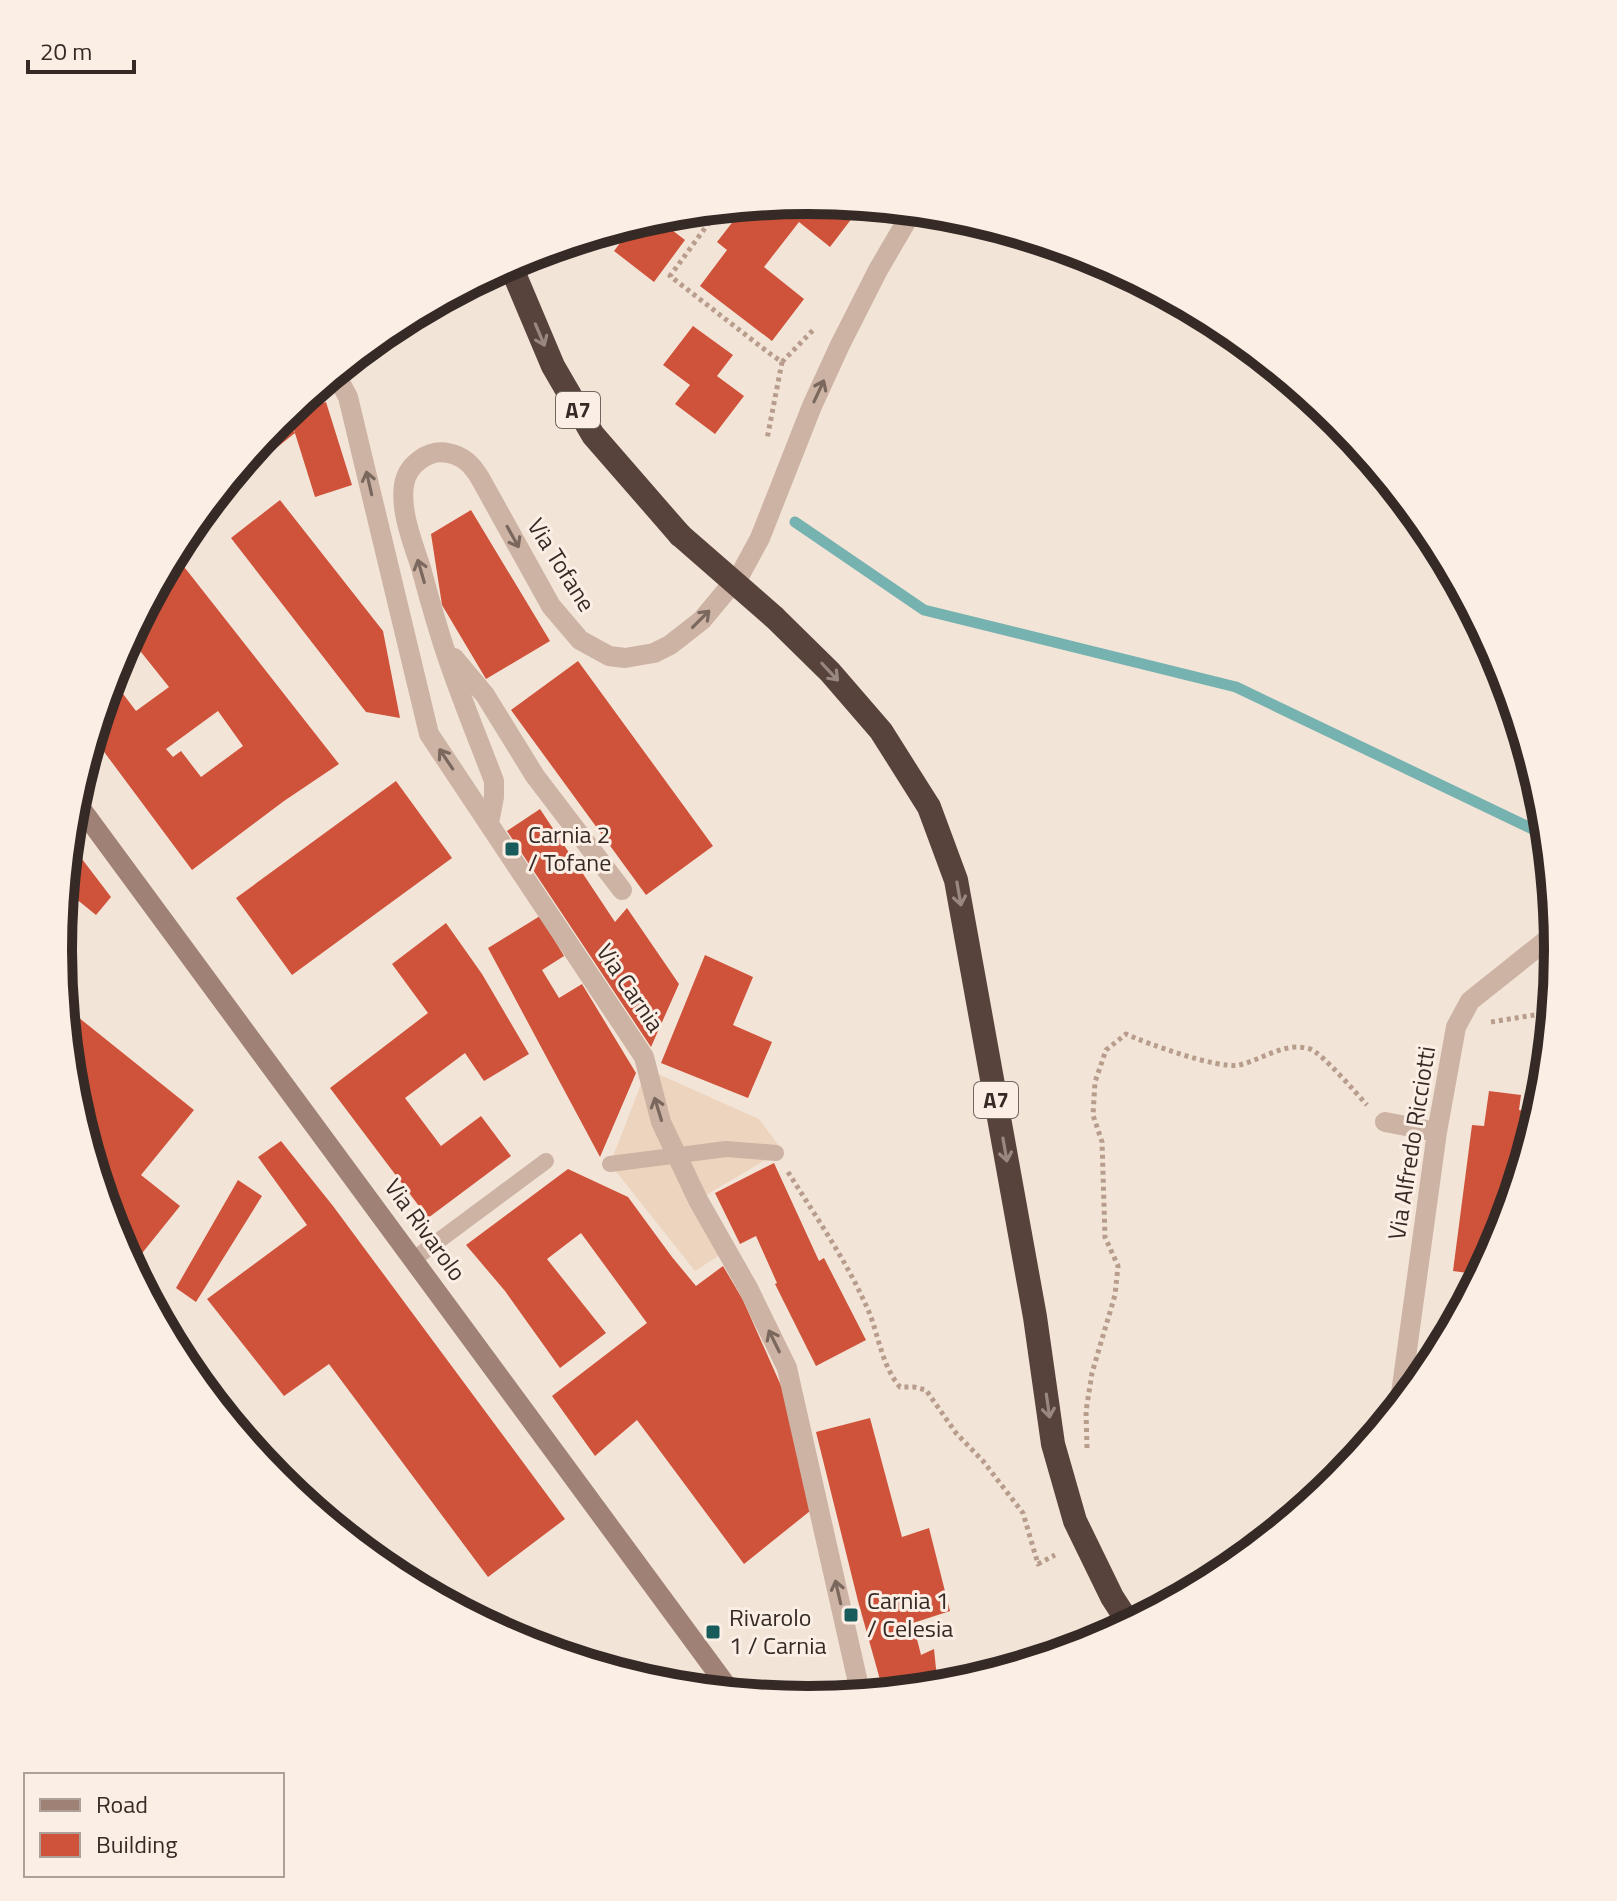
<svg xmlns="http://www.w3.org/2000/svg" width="1617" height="1901" font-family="'Titillium Web',sans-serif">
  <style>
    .plaza { fill: #edd4be }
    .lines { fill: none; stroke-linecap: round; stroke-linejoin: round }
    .stream { stroke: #75b2b0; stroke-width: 11 }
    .building { fill: #cf533a; fill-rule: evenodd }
    .path { stroke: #b89d8d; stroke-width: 5; stroke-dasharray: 4 4; stroke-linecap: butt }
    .service { stroke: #ccb3a3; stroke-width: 16 }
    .pedestrian { stroke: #ccb3a3; stroke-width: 20 }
    .minor { stroke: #ccb3a3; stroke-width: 20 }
    .secondary { stroke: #a08175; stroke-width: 20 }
    .motorway { stroke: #58433c; stroke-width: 24 }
    .motorway-bridge { stroke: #58433c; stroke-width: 24 }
    .oneway { stroke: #998880 }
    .oneway2 { stroke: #7a685e }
    .poi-dot { fill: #185b5b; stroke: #fbefe5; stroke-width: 3 }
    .labels { text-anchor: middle; stroke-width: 6; stroke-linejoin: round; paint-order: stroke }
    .shield { fill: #fbefe5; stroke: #71655f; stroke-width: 2 }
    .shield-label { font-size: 22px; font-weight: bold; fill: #362a26 }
    .street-label { font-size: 24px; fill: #362a26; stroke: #fbefe5 }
    .poi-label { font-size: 24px; fill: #362a26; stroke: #fbefe5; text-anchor: start }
    .rim { fill: none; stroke: #362a26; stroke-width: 10 }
  </style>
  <rect width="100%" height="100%" fill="#f3e4d8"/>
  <path class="plaza" d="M647,1069L759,1119L782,1150L698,1200L726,1251L695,1271L610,1164Z"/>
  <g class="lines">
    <path class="stream" d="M795,522L924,610L1236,687L1545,835"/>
  </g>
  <path class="building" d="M809,200L862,205L830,247L799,222L764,267L804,299L772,341L700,286L727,250L717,242L745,206Z
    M696,211L686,223L677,216L668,227L685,240L654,282L614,251L635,223L663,214Z
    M693,326L733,355L717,376L744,396L715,434L675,404L690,385L663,365Z
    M326,402L352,485L315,497L289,414Z
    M283,415L295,433L226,488L224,486Z
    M280,500L383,631L400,718L366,712L231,538Z
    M471,510L550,641L486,679L442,605L431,534Z
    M174,554L339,764L284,801L192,870L93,737L111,678L136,711L169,687L129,637ZM218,711L243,746L201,777L181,751L173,757L166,749Z
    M578,661L713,846L646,895L511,710Z
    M396,781L452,858L292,975L236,898Z
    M540,809L615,922L627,908L679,984L651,1047L507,831Z
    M69,842L111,897L96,915L64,889Z
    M540,916L564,956L542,970L559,998L582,984L636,1073L600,1157L488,948Z
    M446,923L482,974L529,1054L484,1081L465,1053L405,1098L441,1146L481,1116L511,1156L428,1218L330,1088L428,1013L392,964Z
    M705,955L753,977L733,1025L772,1042L748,1098L661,1063Z
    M63,1005L194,1110L141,1175L180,1206L131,1267L115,1237L72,1096Z
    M1489,1091L1521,1095L1519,1110L1540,1113L1502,1238L1482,1275L1453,1271L1472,1125L1484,1126Z
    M281,1141L333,1206L565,1519L488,1577L329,1364L284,1396L207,1299L307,1225L258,1157Z
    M774,1163L819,1261L824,1258L866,1340L816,1366L775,1284L777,1283L756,1236L740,1244L715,1193Z
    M568,1169L628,1197L672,1257L696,1286L723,1266L743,1300L782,1388L810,1511L744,1564L637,1420L595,1456L552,1396L647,1323L581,1233L547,1259L606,1333L560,1368L505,1291L466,1245Z
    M238,1180L262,1196L196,1302L176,1288Z
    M870,1418L902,1537L929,1528L950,1611L913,1623L921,1655L934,1649L938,1688L884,1694L858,1601L816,1432Z"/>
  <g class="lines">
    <path class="path" d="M719,209L670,276L769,353L782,362L767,439
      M782,362L815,328
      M1491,1022L1553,1012
      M788,1172C816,1217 848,1263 869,1312C879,1337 882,1366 900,1387H914L926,1390L956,1433L983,1461L1023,1513L1038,1564L1055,1555
      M1087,1448L1086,1411L1092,1373L1115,1295L1118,1266L1105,1237L1102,1142L1093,1115L1095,1082L1106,1050L1126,1034C1148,1044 1217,1069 1239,1065C1262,1060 1285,1041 1310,1049C1322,1053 1356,1093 1367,1105"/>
    <path class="service" d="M610,1164L726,1149L776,1153
      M414,1259L546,1161"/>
    <path class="pedestrian" d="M1385,1122L1437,1132
      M1399,1408L1437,1132L1456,1027L1470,1001L1544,942L1557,929"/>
    <path class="minor" d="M335,373L348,397L429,734L644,1057L661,1122L698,1200L748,1288L787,1368L861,1696
      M454,658L485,695L535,776L622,890
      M489,823L494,797V781C477,736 458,691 443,644C435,619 428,594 421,568C413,543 400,512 404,485C407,465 428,449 448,453C464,456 472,465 480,478L551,606L580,640L609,656L625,658L654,653L670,645L702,620L741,573L760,538L812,406L840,345L878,270L913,210"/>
    <path class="secondary" d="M74,799L732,1693"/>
    <path class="motorway" d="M511,263L515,276L553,366L593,435L680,535
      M774,617L830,672L881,731L929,807L956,880L1035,1317L1053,1444L1075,1521L1112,1597L1130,1625"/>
    <path class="motorway-bridge" d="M680,535L774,617"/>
  </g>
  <defs><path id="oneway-shaft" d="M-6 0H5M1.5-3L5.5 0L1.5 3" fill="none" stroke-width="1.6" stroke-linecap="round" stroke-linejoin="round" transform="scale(2)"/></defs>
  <g class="oneway">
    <use href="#oneway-shaft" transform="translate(540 335) rotate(67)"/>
    <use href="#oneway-shaft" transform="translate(830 672) rotate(47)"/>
    <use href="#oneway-shaft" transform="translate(959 894) rotate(80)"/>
    <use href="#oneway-shaft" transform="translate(1005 1150) rotate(80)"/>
    <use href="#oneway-shaft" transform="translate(1048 1406) rotate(82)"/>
  </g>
  <g class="oneway2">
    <use href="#oneway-shaft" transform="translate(819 391) rotate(-65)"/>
    <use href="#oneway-shaft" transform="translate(369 483) rotate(-103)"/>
    <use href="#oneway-shaft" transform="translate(513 537) rotate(61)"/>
    <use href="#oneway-shaft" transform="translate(421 571) rotate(-106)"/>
    <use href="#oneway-shaft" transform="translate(701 619) rotate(-45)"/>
    <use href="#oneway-shaft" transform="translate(446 759) rotate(-124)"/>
    <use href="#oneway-shaft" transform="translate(658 1109) rotate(-107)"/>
    <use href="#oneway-shaft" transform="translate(774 1341) rotate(-116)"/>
    <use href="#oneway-shaft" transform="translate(838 1592) rotate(-103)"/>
  </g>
  <g class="poi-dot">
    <rect x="504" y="841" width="16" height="16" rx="4"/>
    <rect x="843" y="1607" width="16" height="16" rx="4"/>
    <rect x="705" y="1624" width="16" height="16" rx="4"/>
  </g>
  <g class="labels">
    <g class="shield">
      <rect x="556" y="392" width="44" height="36" rx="6"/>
      <rect x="974" y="1082" width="44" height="36" rx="6"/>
    </g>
    <g class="shield-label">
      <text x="578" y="418">A7</text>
      <text x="996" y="1108">A7</text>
    </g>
    <g class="street-label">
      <text transform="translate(561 565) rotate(58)" y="8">Via Tofane</text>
      <text transform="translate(630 988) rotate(56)" y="8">Via Carnia</text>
      <text transform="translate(1412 1143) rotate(-81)" y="8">Via Alfredo Ricciotti</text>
      <text transform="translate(425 1230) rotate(54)" y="8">Via Rivarolo</text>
    </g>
    <g class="poi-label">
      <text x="528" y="843">Carnia 2<tspan x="528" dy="28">/ Tofane</tspan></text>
      <text x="867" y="1609">Carnia 1<tspan x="867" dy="28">/ Celesia</tspan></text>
      <text x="729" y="1626">Rivarolo<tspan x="729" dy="28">1 / Carnia</tspan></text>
    </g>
  </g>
  <path d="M0 0H1617V1901H0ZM72 950a736 736 0 1 1 1472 0a736 736 0 1 1-1472 0Z" fill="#fbefe5" fill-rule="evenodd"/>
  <path class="rim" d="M72 950a736 736 0 1 1 1472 0a736 736 0 1 1-1472 0Z"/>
  <rect x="24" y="1773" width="260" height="104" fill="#fbefe5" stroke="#aca099" stroke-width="2"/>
  <rect x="40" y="1799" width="40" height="12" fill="#a08175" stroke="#aca099" stroke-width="2"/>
  <text x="96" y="1813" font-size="24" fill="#362a26">Road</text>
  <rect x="40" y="1833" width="40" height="24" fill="#cf533a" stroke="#aca099" stroke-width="2"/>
  <text x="96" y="1853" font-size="24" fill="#362a26">Building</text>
  <path d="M28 60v12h106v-12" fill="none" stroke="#362a26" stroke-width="4"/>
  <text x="40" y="60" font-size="24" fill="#362a26" stroke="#fbefe5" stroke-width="6" paint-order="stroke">20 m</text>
</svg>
